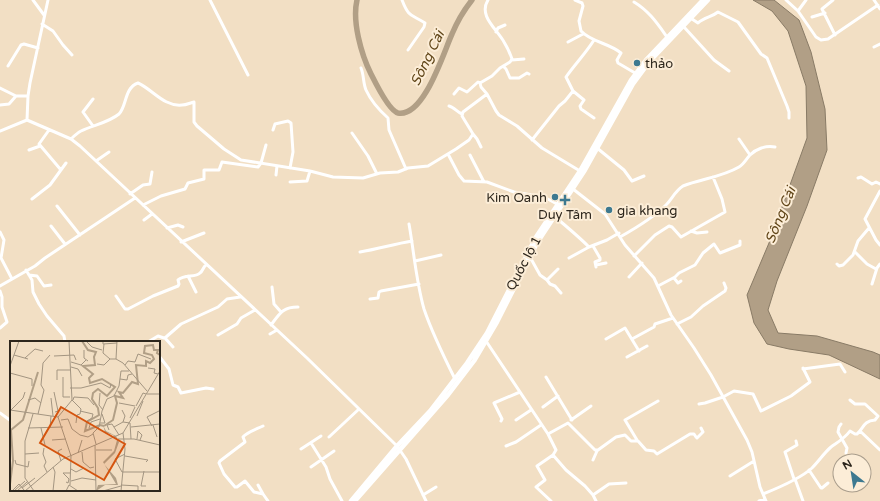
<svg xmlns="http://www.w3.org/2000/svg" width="880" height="501" font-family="'Varela Round',sans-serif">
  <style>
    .water { fill: #b19f86; stroke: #897b66 }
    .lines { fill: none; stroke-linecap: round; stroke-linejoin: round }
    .river { stroke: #b19f86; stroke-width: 5.5 }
    .minor { stroke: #fff; stroke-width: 3 }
    .highway { stroke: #fff; stroke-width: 4.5 }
    .poi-dot { fill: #3d7990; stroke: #fcedd7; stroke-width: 1.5 }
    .labels { text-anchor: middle; stroke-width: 4; stroke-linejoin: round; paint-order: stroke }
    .poi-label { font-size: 13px; fill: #2d261c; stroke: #fcedd7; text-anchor: start }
    .street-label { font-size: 13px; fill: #2d261c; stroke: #fcedd7 }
    .water-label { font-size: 14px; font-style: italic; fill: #614619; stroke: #fcedd7 }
    .inset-river { fill: none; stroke: #b19f86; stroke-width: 2 }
    .inset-road { fill: none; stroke: #a39581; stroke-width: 1 }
    .view { fill: #d5540e; fill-opacity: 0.15; stroke: #d5540e; stroke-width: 2 }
    .inset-edge { fill: none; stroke: #2d261c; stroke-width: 2 }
  </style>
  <rect width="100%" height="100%" fill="#f2dfc4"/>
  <path class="water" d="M753,0H774L799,20L811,52L825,109L827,150L807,206L777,281L768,310L778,333L817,336L873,352L880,355V379L829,355L789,349L767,344L754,323L747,295L769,243L807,138L806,86L788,31L772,11Z"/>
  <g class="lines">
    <path class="river" d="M357,0C352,21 361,54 371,74C375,82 389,111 398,113C424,118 444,51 452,34C457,22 464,10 472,0"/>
    <path class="minor" d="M33,0L44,15
      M210,0L248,75
      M402,0C409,18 411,14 425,23L424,27L408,50
      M488,0C478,16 497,29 504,42C507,47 510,53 512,59L510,62L500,68L492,76L480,83L481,87L487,94L496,111L499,115L517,126L542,148L580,171
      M575,0L582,3L583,6L579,21L581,31C591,42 609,43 621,53L617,60L618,63L635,73
      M786,0L798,11L816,37L821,40L828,39L878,5
      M833,0L822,9L835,35
      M874,0L880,9
      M634,2C649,11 657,23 667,37
      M798,11L806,0
      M812,17L825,13
      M692,19L698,23C704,17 712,17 718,12L738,22L761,54L767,58L787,106L789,112V118
      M42,24L53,31L63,45L72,55
      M684,27L714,60L729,71
      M496,32L498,28L505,25
      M568,42L583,34
      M874,47L880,44
      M512,60L524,59
      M8,66L21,45L24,44L38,48
      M503,66L506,69L510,78H519L527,73L529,74
      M361,68C364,75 363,83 366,90C371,101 379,110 388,118L389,130L406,169
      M0,88L16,96H28
      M454,94L459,88L467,92L478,82L480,83
      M0,105L9,104L16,96
      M449,106C454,107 457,112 462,114
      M594,118L581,109L580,106L584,100L573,91L566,77C575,64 586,53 594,40
      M27,120L28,96L30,83L48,0
      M93,126L83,112L93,99
      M49,130L39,144L61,170
      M273,130L275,124L288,121L291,123L293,152L290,168
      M0,131L27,120L71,139L80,146L307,358L397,446L406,459L426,501
      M352,133L368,156L377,174
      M473,134L477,139L481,147
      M71,139C74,136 77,133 81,131C93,125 108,123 119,114C127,106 124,88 138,83C152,89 164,107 182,105C186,105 190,103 194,102V122L197,126L224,149L241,160L310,171L333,177L363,178L380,173L398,172L408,168L428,166L456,149L469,140L473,134L462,116L463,112L487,94
      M739,139L750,155
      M532,140L559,106L565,101L573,91
      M597,148L624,170L632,181L644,176
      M29,150L40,146
      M448,154L459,175L464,181L487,182L514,192L544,197L557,204
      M470,155L484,182
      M96,161L109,152
      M276,175L277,166
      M858,178L861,177L872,184L876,182L880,184
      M290,182L307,181L310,171
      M573,189L605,214L625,245L654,278L671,315L694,348L711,375L747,440L752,452L760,487L766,501
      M880,191L865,219L876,240L880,245
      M130,194L143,185L150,184L152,172
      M32,199L50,185L66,163
      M143,205L161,196L185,189L188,183L204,179V170H219L222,162L258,167L261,163L266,145
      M57,206L80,235
      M554,216C566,226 578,236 589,247L607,240L619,233
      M144,220L152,214
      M409,224C414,252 416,281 424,309C432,333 444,357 455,379
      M51,226L65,244
      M167,228L178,225L183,227
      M691,231L697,233L707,232
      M0,232L4,240L1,258L12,279
      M620,237C636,228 653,218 666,205C672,199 675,191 683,186C701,179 722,177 739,167C744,164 746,159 750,155C756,149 766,145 775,147
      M181,242L204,233
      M593,246L600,258V260L595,262L596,267
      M360,252C378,249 394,244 412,241
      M855,252L867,264L876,269
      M634,256L655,235L669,226L672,227L681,237L725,212L722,199L713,177
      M530,257L540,275L547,280L550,284L555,286L561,293
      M569,258L589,247
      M415,261L441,255
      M837,264L839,266L843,265L853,255L858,241L869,228
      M596,265L606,263
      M26,270L32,280L33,292L39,304L47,316L64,336L65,342
      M29,275L37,276L44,286L51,285
      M188,276L196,292
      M629,277L642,263
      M674,278L678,283L681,281
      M547,280L558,269
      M872,284L877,268L880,264
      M0,286L35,266L45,258L135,198
      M658,286L675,277L679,273L695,265L703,253L714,244L720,253L740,245V241
      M272,287L274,304L281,312
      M0,291L2,297V307L7,322L0,328
      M116,296L125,309H128L153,296L178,286L179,284L178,280C185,274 195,278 200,273C203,271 203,267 206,265
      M370,299L378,298L379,292L381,291L419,284
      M677,324L691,317L703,306L725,291L726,288L724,283
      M271,325C280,313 283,307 298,307
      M270,334L277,330
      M218,335L237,324L241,318L255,310
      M165,338L173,347
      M606,339L625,328L639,351
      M632,339L654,327L655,324L673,318
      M486,341L548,434L568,423L595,450H598L616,437L625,435L631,441H638L646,450L654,451L657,454L690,434H694L696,437L697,438L703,432L701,428
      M148,342L158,336L164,338L166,337L181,324L218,307L227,299L240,297
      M159,356L169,369L173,385L178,387L181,393L206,388L213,389
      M627,357L647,346
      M803,369L840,364L845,372
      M546,377L572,420
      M699,404L705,403L723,397L734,391L753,394L761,411L791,396L810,382L803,368
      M543,407L558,396
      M0,413L11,421
      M516,420L531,410
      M571,420L591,406
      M501,421L502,419L494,403L520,392
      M841,424L839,427L838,432L847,448L846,453
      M263,426C257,429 247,432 243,437L245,442L220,461L219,463L224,474L235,487H237L245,481L254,492L263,494L268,501
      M860,431L880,450
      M548,434L556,450L553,455L566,470L585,486L593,495L609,484L626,483
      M329,437L359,409
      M637,440L625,420L658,401
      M311,443L326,467L330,479L342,501
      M506,446L516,442L541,425
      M301,449L321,436
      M593,460L597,451
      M311,467L334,451
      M809,470L821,488H822L828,483
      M730,476L754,461
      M794,479L785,452L797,445L796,441
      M795,479L803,501
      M258,485L263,494
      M763,494C778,488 800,479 812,468C819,461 824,453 831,447C838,442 845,438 850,431L855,434H857C864,428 863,421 875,420L878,416L865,404H855L850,400
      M423,495L436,487
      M593,495L596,501
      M551,501L536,487L545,480L537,466L553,455
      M759,501L765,499"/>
    <path class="highway" d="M351,501L397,446L430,411L467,363L487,333L536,237L580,171L631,80L646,60L703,0
      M355,501L448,395L474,361L497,322L537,243L585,170L633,84L650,61L708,0"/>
  </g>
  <g class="poi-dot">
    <circle cx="637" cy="63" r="4"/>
    <circle cx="555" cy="197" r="4"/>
    <path d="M563 194h4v4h4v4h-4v4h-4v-4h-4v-4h4z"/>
    <circle cx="609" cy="210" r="4"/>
  </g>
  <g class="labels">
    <g class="poi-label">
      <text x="645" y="68">thảo</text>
      <text x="547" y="202" text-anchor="end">Kim Oanh</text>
      <text x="617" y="215">gia khang</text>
      <text x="565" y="219" text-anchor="middle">Duy Tâm</text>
    </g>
    <g class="street-label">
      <text transform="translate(523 263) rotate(-62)" y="5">Quốc lộ 1</text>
    </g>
    <g class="water-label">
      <text transform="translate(427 58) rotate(-64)" y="5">Sông Cái</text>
      <text transform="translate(780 215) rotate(-68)" y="5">Sông Cái</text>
    </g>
  </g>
  <g transform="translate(10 341)">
    <rect width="150" height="150" fill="#f2dfc4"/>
    <path d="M93,84L96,90L106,95L109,101L105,112L94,123L106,137L108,144H95L86,150L88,144L106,143L93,121L104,110L107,99L103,94L95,91Z" fill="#b19f86"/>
    <path class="inset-river" d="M72,0L78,9L86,11L84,16L85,24L73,25L83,33L79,37L80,42L92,38L105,46L97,55L88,48L83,52L82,58L88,67L89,74L77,81L75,90L90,84L94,85M94,85L103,79L107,62L105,55L113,57L109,51L113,52L122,41L128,43L126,24L136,25V20L140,22L144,18L142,14L134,12L135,5L143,4L144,9H148L147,12L150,14M0,143L3,120L1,89L13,79L28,31"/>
    <path class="inset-road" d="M76,0L82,6L92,9M93,0V3L107,2M107,0L106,18L113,22L137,50M94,3L93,12L100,18M74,9V17L78,20M4,14L18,18M44,15L64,14L66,19M15,17L25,8L33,10M61,21L71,24L76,19M87,23L94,24L100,18H106M115,24L118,20L125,21L128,13L141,18M0,25L9,0M61,26L68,28L72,35M138,27L145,28L144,32L148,33M0,32L22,38V45M53,36V56H60M110,38L117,39L118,34L122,33M47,39V29H61M60,47H71L91,42L100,47L101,43M44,51L48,70L45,71M90,52L89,64L93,69M137,53H150M41,57L43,75M18,59L25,57L31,62M62,59L71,68L70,73L67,74L66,82M63,59L64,56L78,57L84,64M109,62L125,65M126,65L133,52L136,53M0,69L48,76M1,69L13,57L15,51M112,69L115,75L113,81M70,70L83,73L82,77L77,80M23,73L15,100V137L24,150M28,73L34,49L31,44L33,22L40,14M127,75L133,60M48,76L62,59L59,0M48,76L61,115L60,144M120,77L125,66M51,79L58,78L62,88L70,94L78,96L83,93M90,82H95L92,73M143,84L147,96M142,85L137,76L149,70M104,86L113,81L120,82L121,98M121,86L150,83M18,87L53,86M31,87L35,104M40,87L41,75M79,87L81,81L90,78M99,89L97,84L102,83L109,94M108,98H124L150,104M127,98L128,90L132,94L130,99M42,99L56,98M86,103L83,92L89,86L92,70L97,58L104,55L109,45L111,30H119M85,104L86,150M34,107L33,113L36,121L34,125L37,131M86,109H102M72,111L73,121L80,127L84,126M68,112L72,99M15,113L29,112M115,115L138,119L136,121M5,119L6,123L18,126L19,120M51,120L48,110L52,108M61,128L66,131L74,127M134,130L131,145H136M112,131H150M112,131L105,118L115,113M61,140L72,137L86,139M56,141L58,142L59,138L53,132H61M111,144L128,145V150M12,147L25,137M2,150L9,143L14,149M4,150L15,140M7,150L17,141M15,150L53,118L113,92L150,30M43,150L45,131L43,126M56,150L59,144L68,150M93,150L111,145M111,150L115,108L113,92"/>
    <path class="view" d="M51,66L115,103L94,139L30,102Z"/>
    <rect width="150" height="150" class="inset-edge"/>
  </g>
  <g transform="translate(852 473) rotate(330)"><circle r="19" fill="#fcedd7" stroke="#a99d8c"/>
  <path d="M0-3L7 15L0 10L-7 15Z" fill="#3d7990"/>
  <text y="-6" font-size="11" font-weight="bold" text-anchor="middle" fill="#2d261c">N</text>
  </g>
</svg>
